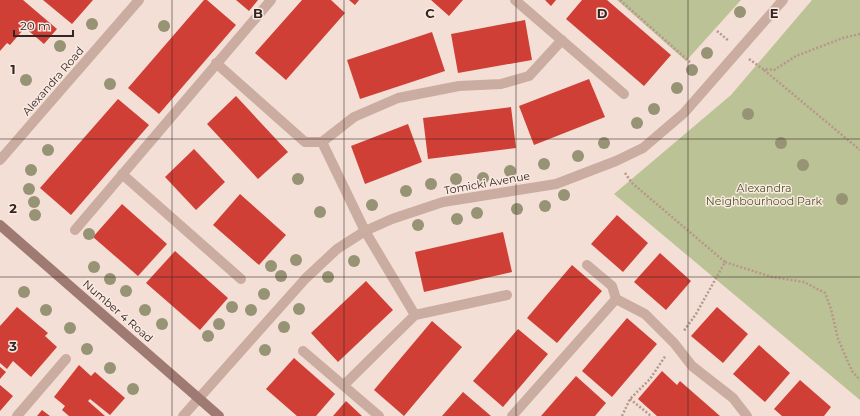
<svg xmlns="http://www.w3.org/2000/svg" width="860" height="416" font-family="Montserrat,sans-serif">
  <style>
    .green { fill: #bbc295 }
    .building { fill: #d03f36 }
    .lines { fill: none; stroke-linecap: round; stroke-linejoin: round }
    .path { stroke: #b7968b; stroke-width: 2.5; stroke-dasharray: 2 2; stroke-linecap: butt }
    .lane { stroke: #cbaca1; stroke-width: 10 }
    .street { stroke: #cbaca1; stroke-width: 10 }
    .secondary { stroke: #9f7a72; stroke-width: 10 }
    .tree { fill: #979375 }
    .grid { fill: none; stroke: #352624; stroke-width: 1; stroke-opacity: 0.55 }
    .labels { text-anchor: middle; stroke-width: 3; stroke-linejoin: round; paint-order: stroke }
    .street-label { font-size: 11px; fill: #352624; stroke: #faeae2 }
    .park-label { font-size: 11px; fill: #4c5526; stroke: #faeae2 }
    .grid-label { font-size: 13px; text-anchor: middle; font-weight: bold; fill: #352624; stroke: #faeae2; stroke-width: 3; stroke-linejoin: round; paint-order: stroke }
  </style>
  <rect width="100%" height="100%" fill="#f3dfd5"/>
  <path class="green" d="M617,0H741L686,61Z
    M812,0H860V400L614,194L731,95Z"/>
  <path class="building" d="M0,0H23L57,29L44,44L23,26L21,28L23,30L10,45L7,43L0,51Z
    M43,0H93L72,24Z
    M204,0H207L236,25L159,114L128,88Z
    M236,0H258L249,11Z
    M302,0H331L345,13L286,80L255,53Z
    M349,0H359L355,5Z
    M431,0H463L449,16Z
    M545,0H556L551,6Z
    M582,0H607L671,55L644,86L566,19Z
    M525,20L532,60L458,73L451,34Z
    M432,32L445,71L360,99L347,60Z
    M589,79L605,117L534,145L519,106Z
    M236,96L288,152L258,179L207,124Z
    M118,99L149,125L71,215L40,188Z
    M511,107L516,148L428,159L423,118Z
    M408,124L422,162L365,184L351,146Z
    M194,149L225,182L196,210L165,177Z
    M240,194L286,235L259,265L213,225Z
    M122,204L167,244L138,276L93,237Z
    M617,215L648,243L623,272L591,244Z
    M503,232L512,272L424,292L415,252Z
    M175,251L228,298L200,330L146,283Z
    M660,253L691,281L666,310L634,282Z
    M572,265L602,291L557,343L527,318Z
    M366,281L393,310L338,362L311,333Z
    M17,307L48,333L45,336L57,347L31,377L13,361L7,369L0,363V326Z
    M717,307L748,334L723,363L691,336Z
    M627,318L657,344L612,397L582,371Z
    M432,321L462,347L404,416L374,390Z
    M518,329L548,354L503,407L473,381Z
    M759,345L790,373L765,402L733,374Z
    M294,358L335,394L316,416H297L266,389Z
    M79,365L91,376L95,372L125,398L110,415L90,399L88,401L105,416H69L62,410L65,406L54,397Z
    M0,367L6,372L0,379Z
    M662,371L677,385L680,381L720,416H657L638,399Z
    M576,376L606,403L595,416H541Z
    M800,380L831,407L824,416H782L774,409Z
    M0,385L13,396L0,411Z
    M463,392L491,416H442Z
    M346,401L362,416H333Z
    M42,410L50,416H37Z"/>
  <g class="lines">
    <path class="path" d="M620,0L690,62
      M717,31L729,41
      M749,59L763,69L774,70L796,56L843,38L860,34
      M764,70L860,150
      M625,173L632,183L725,262L696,314L683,332
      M725,262L772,277L804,282L825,293L831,309L838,339L852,371L860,380
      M630,399L651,416
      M622,416L630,399L650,379L666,355"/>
    <path class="lane" d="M515,0L624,94
      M216,63L305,142H322L365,231L415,315L507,295
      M322,142L354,117L398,98L459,86L501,84L529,76L562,40
      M122,174L241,279
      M75,230L271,0
      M587,265L612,286L616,299L645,314L674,343L692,366L733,398L747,416
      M303,351L379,416
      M344,385L415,315
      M17,416L66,359
      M512,416L616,299"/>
    <path class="street" d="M0,160L139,0
      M183,416L306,278L337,249L365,231L392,219L443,202L556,184L616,161L643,148L684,113L783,0"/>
    <path class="secondary" d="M0,225L219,416"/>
  </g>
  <g class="tree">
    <circle cx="740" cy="12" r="6"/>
    <circle cx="92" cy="24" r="6"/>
    <circle cx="164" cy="26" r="6"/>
    <circle cx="60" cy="46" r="6"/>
    <circle cx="707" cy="53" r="6"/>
    <circle cx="692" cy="70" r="6"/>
    <circle cx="26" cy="80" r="6"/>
    <circle cx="110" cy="84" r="6"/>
    <circle cx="677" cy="88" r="6"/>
    <circle cx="654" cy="109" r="6"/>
    <circle cx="748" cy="114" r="6"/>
    <circle cx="637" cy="123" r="6"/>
    <circle cx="604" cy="143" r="6"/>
    <circle cx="781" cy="143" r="6"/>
    <circle cx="48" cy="150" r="6"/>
    <circle cx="578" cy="156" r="6"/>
    <circle cx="544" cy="164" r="6"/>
    <circle cx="803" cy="165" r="6"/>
    <circle cx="31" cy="170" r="6"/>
    <circle cx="510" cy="171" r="6"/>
    <circle cx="483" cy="178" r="6"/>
    <circle cx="298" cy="179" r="6"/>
    <circle cx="456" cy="179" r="6"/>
    <circle cx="431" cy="184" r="6"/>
    <circle cx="29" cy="189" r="6"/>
    <circle cx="406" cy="191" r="6"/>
    <circle cx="564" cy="195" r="6"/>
    <circle cx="842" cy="199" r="6"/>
    <circle cx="34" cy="202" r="6"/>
    <circle cx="372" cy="205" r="6"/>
    <circle cx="545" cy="206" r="6"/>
    <circle cx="517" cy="209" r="6"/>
    <circle cx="320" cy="212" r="6"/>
    <circle cx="477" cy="213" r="6"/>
    <circle cx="35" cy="215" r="6"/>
    <circle cx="457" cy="219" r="6"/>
    <circle cx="418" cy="225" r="6"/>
    <circle cx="89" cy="234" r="6"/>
    <circle cx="296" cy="260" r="6"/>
    <circle cx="354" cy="261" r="6"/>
    <circle cx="271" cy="266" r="6"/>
    <circle cx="94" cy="267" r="6"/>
    <circle cx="281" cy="276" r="6"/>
    <circle cx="328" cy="277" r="6"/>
    <circle cx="110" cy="279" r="6"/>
    <circle cx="126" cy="291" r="6"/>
    <circle cx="24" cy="292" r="6"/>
    <circle cx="264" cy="294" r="6"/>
    <circle cx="232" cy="307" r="6"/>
    <circle cx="299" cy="309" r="6"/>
    <circle cx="46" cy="310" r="6"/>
    <circle cx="145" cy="310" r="6"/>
    <circle cx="251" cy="310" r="6"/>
    <circle cx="162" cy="324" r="6"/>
    <circle cx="219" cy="324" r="6"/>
    <circle cx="284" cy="327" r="6"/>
    <circle cx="70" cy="328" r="6"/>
    <circle cx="208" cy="336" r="6"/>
    <circle cx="87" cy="349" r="6"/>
    <circle cx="265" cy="350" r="6"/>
    <circle cx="110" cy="368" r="6"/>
    <circle cx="133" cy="389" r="6"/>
  </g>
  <path class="grid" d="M172,0V416M344,0V416M516,0V416M688,0V416M0,139H860M0,277H860"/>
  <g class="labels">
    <g class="street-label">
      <text transform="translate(53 81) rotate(-49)" y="4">Alexandra Road</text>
      <text transform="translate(487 183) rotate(-10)" y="4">Tomicki Avenue</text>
      <text transform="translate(118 311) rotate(41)" y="4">Number 4 Road</text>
    </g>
    <g class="park-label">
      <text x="764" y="192">Alexandra<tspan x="764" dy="13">Neighbourhood Park</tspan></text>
    </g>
  </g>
  <g class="grid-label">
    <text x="258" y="18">B</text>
    <text x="430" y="18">C</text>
    <text x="602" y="18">D</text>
    <text x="774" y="18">E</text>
    <text x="13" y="74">1</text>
    <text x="13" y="213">2</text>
    <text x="13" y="351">3</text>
  </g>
  <path d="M14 30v6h59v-6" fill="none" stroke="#352624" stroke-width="2"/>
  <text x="20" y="30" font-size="12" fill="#352624" stroke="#faeae2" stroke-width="3" paint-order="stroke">20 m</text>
</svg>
